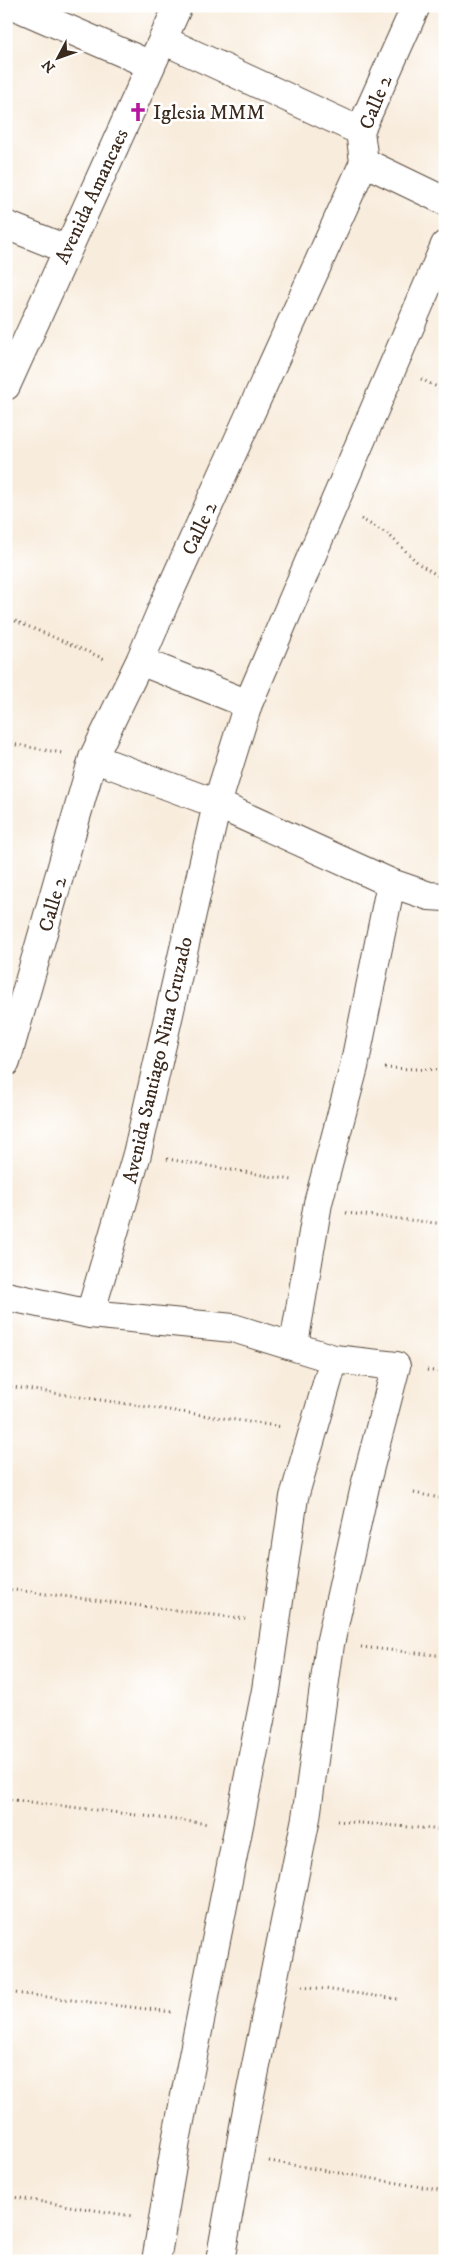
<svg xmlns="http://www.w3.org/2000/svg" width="451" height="2267" font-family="'IM FELL DW Pica',serif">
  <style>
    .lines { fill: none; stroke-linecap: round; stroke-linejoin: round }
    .street-casing { stroke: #57473a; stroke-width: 30 }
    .secondary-casing { stroke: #57473a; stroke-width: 30 }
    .path { stroke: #57473a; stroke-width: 3; stroke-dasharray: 1 4; stroke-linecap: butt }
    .street { stroke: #fff; stroke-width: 28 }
    .secondary { stroke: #fff; stroke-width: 28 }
    .labels { text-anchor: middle; stroke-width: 5; stroke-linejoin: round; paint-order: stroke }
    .street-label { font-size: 20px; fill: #3b2a1e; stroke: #fff }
    .poi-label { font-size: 20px; fill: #3b2a1e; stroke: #fff; text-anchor: start }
  </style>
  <rect width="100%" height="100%" fill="#fff"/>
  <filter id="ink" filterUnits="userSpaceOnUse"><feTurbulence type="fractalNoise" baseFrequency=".02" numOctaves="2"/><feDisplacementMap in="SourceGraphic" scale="10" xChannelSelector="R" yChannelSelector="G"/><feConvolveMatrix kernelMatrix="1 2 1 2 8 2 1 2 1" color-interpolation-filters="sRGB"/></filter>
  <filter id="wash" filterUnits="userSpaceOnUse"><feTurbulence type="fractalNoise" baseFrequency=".0096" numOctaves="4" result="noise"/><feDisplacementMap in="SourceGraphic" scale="20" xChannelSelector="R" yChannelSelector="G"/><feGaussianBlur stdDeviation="1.12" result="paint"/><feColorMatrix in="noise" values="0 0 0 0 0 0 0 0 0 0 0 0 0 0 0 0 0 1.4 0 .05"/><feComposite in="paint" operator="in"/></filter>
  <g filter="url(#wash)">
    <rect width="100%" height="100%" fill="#f8ecdc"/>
  </g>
  <g filter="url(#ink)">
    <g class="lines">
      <g class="street-casing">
        <path id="street" d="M15,6L151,65
          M163,40L360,131
          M364,162L445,201
          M6,225L66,249
          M140,661L248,704
          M93,758L217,804L391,883L429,896L445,897
          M6,1062L93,758L140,661L165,602L364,162L360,131L416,6
          M6,1296L90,1314L233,1328L334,1359L396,1366L366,1482L330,1644L306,1818L246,2115L220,2261
          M90,1314L137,1154L217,804L248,704L445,245
          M294,1344L318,1203L354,1067L391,883
          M156,2261L176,2141L266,1690L294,1497L334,1359"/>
      </g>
      <g class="secondary-casing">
        <path id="secondary" d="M6,386L178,6"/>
      </g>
      <path class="path" d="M421,379L445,391
        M361,519L388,534L419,564L445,580
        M6,617L107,660
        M6,743L62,753
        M385,1068L445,1070
        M167,1159L292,1180
        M346,1213L445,1224
        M427,1370L445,1373
        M6,1386L283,1427
        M414,1493L445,1499
        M6,1589L246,1619
        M361,1647L445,1656
        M6,1799L209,1824
        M337,1821L445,1830
        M302,1986L398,1999
        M6,1992L172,2012
        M269,2161L445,2191
        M6,2196L132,2216"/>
      <use href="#street" class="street"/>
      <use href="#secondary" class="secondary"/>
    </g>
  </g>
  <defs>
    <g id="church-bare" transform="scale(1.5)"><path d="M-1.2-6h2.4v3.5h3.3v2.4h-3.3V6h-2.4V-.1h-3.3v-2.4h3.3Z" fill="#b5179e" stroke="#fff" stroke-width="2.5" paint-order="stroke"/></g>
  </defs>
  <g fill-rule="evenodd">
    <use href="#church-bare" x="138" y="112"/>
  </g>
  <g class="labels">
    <g class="street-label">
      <text transform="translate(375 102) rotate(-68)" y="7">Calle 2</text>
      <text transform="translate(91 196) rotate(-65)" y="7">Avenida Amancaes</text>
      <text transform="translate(199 528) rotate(-65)" y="7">Calle 2</text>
      <text transform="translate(52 904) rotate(-74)" y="7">Calle 2</text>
      <text transform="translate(157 1060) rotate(-77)" y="7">Avenida Santiago Nina Cruzado</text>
    </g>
    <g class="poi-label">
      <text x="153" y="119">Iglesia MMM</text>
    </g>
  </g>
  <rect width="451" height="2267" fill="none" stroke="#fff" stroke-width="25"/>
  <g transform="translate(58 58) rotate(229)" stroke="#ffffff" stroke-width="4" paint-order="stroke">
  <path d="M0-4L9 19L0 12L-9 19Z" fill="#3b2a1e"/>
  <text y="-8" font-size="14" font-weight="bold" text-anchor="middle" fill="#3b2a1e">N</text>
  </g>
</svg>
